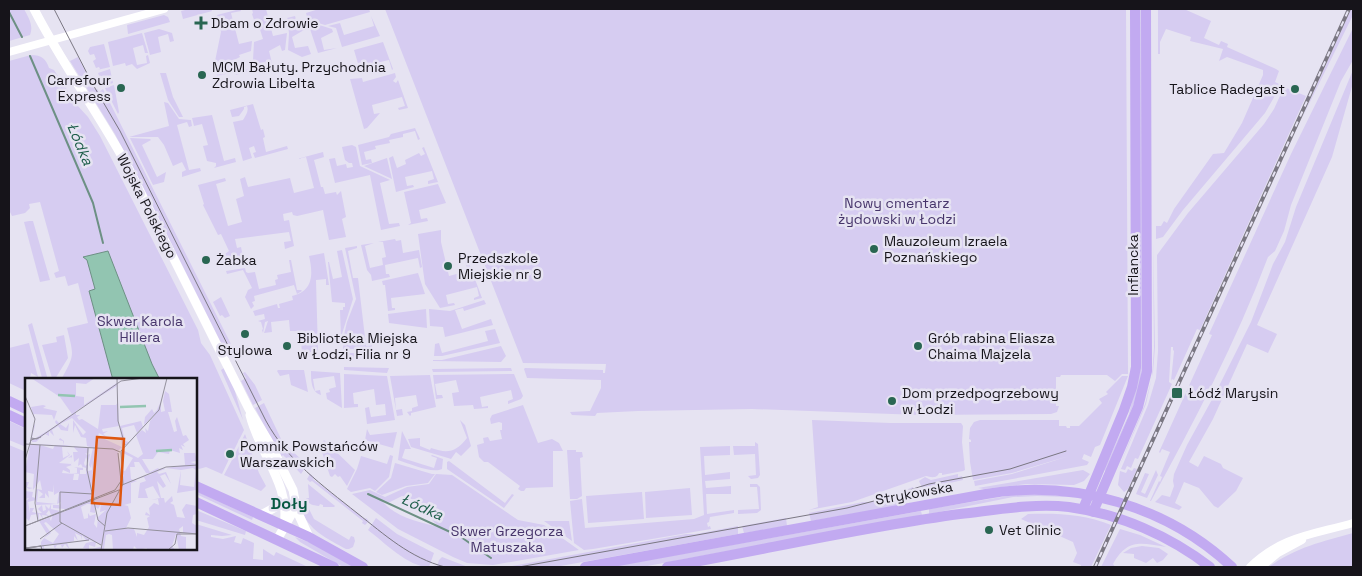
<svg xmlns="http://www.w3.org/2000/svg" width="1362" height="576" font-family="'Space Grotesk',sans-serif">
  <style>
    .green { fill: #d6ccf1; fill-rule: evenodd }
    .water { fill: #92c5b1; stroke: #6d9084 }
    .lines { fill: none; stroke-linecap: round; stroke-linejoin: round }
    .stream { stroke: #6d9084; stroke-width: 2 }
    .tertiary { stroke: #fff; stroke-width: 8 }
    .secondary { stroke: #fff; stroke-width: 9 }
    .primary { stroke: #c2aaf1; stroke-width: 10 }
    .tram { stroke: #7a7782; stroke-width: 1 }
    .rail-casing { stroke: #7a7782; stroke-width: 4 }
    .rail { stroke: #e6e3f2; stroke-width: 2; stroke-dasharray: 5.5; stroke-linecap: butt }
    .poi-dot { fill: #296652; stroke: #e6e3f2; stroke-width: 2 }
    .labels { text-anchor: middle; stroke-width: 5; stroke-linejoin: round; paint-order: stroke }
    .poi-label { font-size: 14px; fill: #16141a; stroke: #e6e3f2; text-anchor: start }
    .park-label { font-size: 14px; fill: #47356b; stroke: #e6e3f2 }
    .street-label { font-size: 14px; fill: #16141a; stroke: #e6e3f2 }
    .water-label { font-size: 15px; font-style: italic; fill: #1f5f4b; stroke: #e6e3f2 }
    .quarter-label { font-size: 16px; font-weight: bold; fill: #065842; stroke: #e6e3f2 }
    .inset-river { fill: none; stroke: #92c5b1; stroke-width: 2.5 }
    .inset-road { fill: none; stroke: #93909c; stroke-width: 1 }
    .view { fill: #de560d; fill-opacity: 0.15; stroke: #de560d; stroke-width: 2.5 }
    .inset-edge { fill: none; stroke: #16141a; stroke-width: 2.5 }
  </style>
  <rect width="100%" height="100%" fill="#e6e3f2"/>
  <path class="green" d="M9,9H24C28,17 34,25 30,35L9,41Z
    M189,9H211L212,11L183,19L181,11Z
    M240,9L241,11L231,13L239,44L252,41L251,51L239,55L240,57L234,60L237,71L252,68V70L236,75L235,72L217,76L214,66L221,32L217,15Z
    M252,9H266L273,36L287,33L285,50L282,51L280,45L269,51L272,63H278L266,66L265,62L254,65L253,60L254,42L263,39L258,23H255L252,14L253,13Z
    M319,9H369L370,12L325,25L308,20L306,13Z
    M385,9H1126L1128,374H1122L1115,381L1107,375H1061L1060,377H1056V406H1059L1057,412L1051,414L920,415L752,409L638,411L597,413L595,416L572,415L570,412L590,411L601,388V380L527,378L524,369L525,368L603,370V373H605L606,364L523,363Z
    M1139,9H1143L1144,349L1140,389L1106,471L1104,470L1129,414L1136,385Z
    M1158,9H1184L1211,21L1204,38L1219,45L1221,41L1228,44L1227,47L1276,69L1279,71L1275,82L1281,85L1265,113L1183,210L1163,237L1156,239V226H1161L1164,221L1167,223L1174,209L1213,154L1224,153L1242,123L1263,75V70L1227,57L1219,61L1223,49L1190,41L1191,37L1166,29L1160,42V54H1158Z
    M1351,9H1353V15L1301,120Z
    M164,15L168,17L170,22L128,34L127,25Z
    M295,16L298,26L304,30L292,37L295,48L308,46L311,54L302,57L288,50L289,33L287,18Z
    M371,16L380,36L342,47L336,28L328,26L340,23L344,35L374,26Z
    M316,24L332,29L333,32L321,38L324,50L337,48L318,53L309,26Z
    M1353,28V60L1341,81L1291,205L1284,231L1275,251L1268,257C1236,342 1194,422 1151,501H1150L1159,481L1160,482L1162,477L1160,476L1170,452L1162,449L1160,453L1159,452L1212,335L1209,334L1291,154Z
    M159,29L172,33L174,41L170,42L168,34L158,37L161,52L150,55L144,33Z
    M142,33L148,53H145L143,45L133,48L137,65L147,63L146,56L148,55L150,63L137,69L132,64L126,66L125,63L113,66L108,42Z
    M383,42L393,69L392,70L389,60L359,67L354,50Z
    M104,44L110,67L97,70L100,69L99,67L96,68L93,61L96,59L94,54L90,55L88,51L90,47Z
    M31,55C42,55 46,59 49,68L54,70L77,105L88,117L100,136L198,330L201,343L210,355L244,430L233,452L230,451L228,455L230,457L222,474L206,467L199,469L196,467V380H61C75,354 74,357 67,328L88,323L78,283L68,286L65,276L56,278L54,273L59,271L40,202L29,204L30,208L25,213L12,216L9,210V61Z
    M78,57L95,90L97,89L99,92L103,89L236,354L227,358L211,324L115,134L70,61Z
    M110,69L113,83L104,86L102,78H100L98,73Z
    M1353,70V83L1332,157L1257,325L1277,334L1268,353L1247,344L1213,419L1189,462L1198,467L1204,456L1221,464L1223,468L1243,478L1236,491L1218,508L1214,506L1199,488L1184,482L1175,503L1182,507L1179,510L1155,502L1162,495L1170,497L1174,486L1173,481L1174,474L1187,445L1215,394L1251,322L1273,264L1285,242L1296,207Z
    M160,73H166L173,97L183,117H179L168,100Z
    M395,73L396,77L393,81L396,83L398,80L408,108L399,110L398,108L405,106L402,97L372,105L374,114L380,113L367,128L364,129L350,79L362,78L363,82Z
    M114,85L119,112L118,114L105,88Z
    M1284,87L1306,96L1200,330L1197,329L1174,380L1172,379L1171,381L1174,351L1173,350V347H1171L1169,382L1172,384L1138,459L1135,458L1131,468L1127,466L1125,470L1121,469L1148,405L1156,378L1158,351L1157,255L1188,213L1264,124L1274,109Z
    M164,102L168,103L179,119L191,120L192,126L189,127L187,122L177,125L189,170L200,168L201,171L182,177V172L186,170L182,162L173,166L164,145L158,137H129L169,126Z
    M253,104L261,130L263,129L265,137L263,138L266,152L287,146L288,149L255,158L253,153L256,152L254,146L249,148L252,158L243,161L233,122L243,120C246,115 249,111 247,106L244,107V109L239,116L232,117L230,110Z
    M212,115L224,161L235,158L236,162L214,168L216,166V163L207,161L203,146L208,145L202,124L194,126L192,118Z
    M415,128L420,139L418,140L415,131L403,134V137L389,140L390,143L375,146L376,149L364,152L366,160L371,159L372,163L362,165L358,145L389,137L391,134Z
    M130,138L150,139L151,140L142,145L157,177L166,172L164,182L153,185Z
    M352,145L356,147L360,166L390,180L380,183L389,224L399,223L400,226L381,230L370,175L335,183L329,159L335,158L337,166L346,164L347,168L353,167L352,163H349L345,160L342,147Z
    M424,147L438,182L428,184V181L434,179L432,171L405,177L407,186L413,185L414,187L396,192L389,158L393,156L397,168L406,164L405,160L419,153L421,156L425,154L422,148Z
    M323,152L324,157L314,160L321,187H323L325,194L336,192L337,195L341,191L346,217L342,219L346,237L329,240L323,210L297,216L293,215L292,212L283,214L284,221L289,220L294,246L285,249L284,242L291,241L289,232L235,239L237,248L241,247L243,257L228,259L225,254L229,251L221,234L218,235L203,205L204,204L198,185L225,178L226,181L216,184L228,226L242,222L236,199L244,196L240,179L245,177L248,187L290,178L294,193L314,188L306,157L297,159Z
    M387,158L392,179L364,166Z
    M438,184L446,203L419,210L421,219L427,218L428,221L408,225L411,223L404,192Z
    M29,221H33L50,280L40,282L24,222Z
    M441,230V242L449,276L468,271L463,256L466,255L482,298L474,300V298L479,296L477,287L446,295L448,304L454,303L455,305L440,308L425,284L418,234Z
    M395,239L396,241L401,240L403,253L419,250L422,267L420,268L418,258L385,265L386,274H389L390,277L372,281L371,275L367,270L361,245L374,243L365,246L370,268L383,265L382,258L386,257L383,242H378Z
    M1153,243L1155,347L1153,372L1146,404L1117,472L1145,404L1152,377L1154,348Z
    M357,246V248L348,251L353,278H358L366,346L372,345V349H343L344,335L347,322L356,299L345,248Z
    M342,250L353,299L341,337L340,310H343V307H345V303L332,302L328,262H329L333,279L342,277L337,251Z
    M324,253L329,285H326V279L316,280L318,352H302L300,331H290L289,320L271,322L272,332L264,333L268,321L265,322L263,333L262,330L263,329L261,322L258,321L265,319L264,314L255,316L253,311L277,304L278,308H280L279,304L293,300L292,296C314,291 313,273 309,256Z
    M289,260H291L297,290H301L302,291L297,294L294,285L254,296L255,301L252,302L254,306L251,309L245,297L248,290L252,288L243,270L227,274L226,271L245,268L246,272L248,273L255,272L259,289L276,285L275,280L278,279L277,275L291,272Z
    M418,273L425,294L391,298L392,308H395V310L388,311L385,285H383L382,281Z
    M221,297L230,316L225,318L222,315L220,316L213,302Z
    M484,300L486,304L464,311L463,308L455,310L462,329L491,319L493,325L445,337L443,327L430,326L429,309L450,311Z
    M426,309L427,328L389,323L388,314Z
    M32,323L48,380L42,378L28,325Z
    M495,329L500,343L442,356H434L435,344L439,343L442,353L488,341L485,331Z
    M64,335L68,358L55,379L52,378L42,345L57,342L56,337Z
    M29,343L38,377L31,373L30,378L34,380H26V391L9,383V348Z
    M501,346L506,356L501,362L433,361V360H442Z
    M344,353H372L373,358L343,359Z
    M344,367L389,368L387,373L344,370Z
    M224,368L234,388L243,420L221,370Z
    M511,368L512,371L433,372L432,369Z
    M278,370H304L308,392L291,385L289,374L280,376L277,371Z
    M311,371L340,373L342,408L327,399L326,393L330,392L329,389L336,387L334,376L313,379L315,391L320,390L321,395C311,392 311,380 311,371Z
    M245,372L255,385L262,400L253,405L241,381L246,378L243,373Z
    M344,374L387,376L395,420L367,424L365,408L369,407L371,417L386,415L385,404L376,405L374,389L353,393L354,404H358V407L344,408Z
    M514,374L523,396L521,399L508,404V401L513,399L511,390L480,397L482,407L488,406V408L474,409L473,405L454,406L452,393L459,392L456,380L435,384L437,395H442L443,398L436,399L433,375Z
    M430,375L436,407L411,413V415L410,416L407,412L412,411V408L418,406L416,395L395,398L396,410L402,409L403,415L397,416L390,376Z
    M1122,376H1128L1100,445L1095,447L1091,457L1084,454L1082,459L1089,462L1087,465L975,486L974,481L1012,474L1069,456L1012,473L973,480L970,462L969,442H971V440L969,439L970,428L974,422L980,420H1059V426H1066L1067,428H1070V426H1079L1102,403L1099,399L1108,394L1106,392Z
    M264,403L282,441L307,465L301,474L283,455L281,457L255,408Z
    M523,405L538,443L552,439L559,443L563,451H553V487L526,488L524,491H521L518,489L520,486L488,462H484L479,457L477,445L484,443L483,438L488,437L490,441L502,439L500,430H502V423L499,422L491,424L490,419L492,415Z
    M460,420L465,425L471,446L461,456L456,452L451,459L448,458L411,447L408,439L420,438V446L430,450L431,448C448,454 456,452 467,438Z
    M812,420L890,423H961L963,426L962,442L965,470L963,471L942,475V473H939C937,479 930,477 926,476L852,502L809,510L818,507Z
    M9,421L26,429V447L9,440Z
    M367,429L370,435L397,432L393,448L365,440Z
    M402,431L411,449H405L402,458L434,468L437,458L431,456L432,455L443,459L442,469C432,474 408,463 398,460Z
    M245,434L259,473L266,486L261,491L224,475L232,460L236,457V452Z
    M324,440L355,470L347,486L340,476L338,477L335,474L332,477L330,476L320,446Z
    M755,442L758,444L760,475L758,478L751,479L748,476L756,475L755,454L734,455L733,446H755Z
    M9,445L26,452V550H196V524L232,535L222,536L211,535V537L223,539L236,536L234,542L241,544L243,538L254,543L253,559L263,560V549L274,556L276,552L308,567H9Z
    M730,446V455L704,456L705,475L730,472V479L705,481L706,488L731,486V494H706L707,514L734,510V513L710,517L709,522L707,523L708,527L710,526L711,529L593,549L584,550L574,543L570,501L582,499L585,528L694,519L704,515L700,447Z
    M567,450H576V452H582L583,457L580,458L582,496L577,499H570Z
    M390,455L393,456L389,477L375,491L370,488L351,492L347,489L357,469L361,456L387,464Z
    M449,461L505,503L512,494L514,495L504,508L447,469V462Z
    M395,463L432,474H435L428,483L406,486L382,495L376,492L391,478Z
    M1134,468L1137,469L1128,489L1124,492L1118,485L1120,471L1126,473L1128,469L1132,471Z
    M1083,470L1090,474L1084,481L1074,485L1027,484L984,489L978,488Z
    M1156,470L1158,475L1147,498L1136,494L1145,473L1149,474L1141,492L1145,494Z
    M310,474L314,477L313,479L365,519L366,518L369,521L365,525L362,523L363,521L312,481L310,482L307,479Z
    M436,474L452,475L518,520L544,525L579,550L493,565L467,563L453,557L398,529L352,494L370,490L385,497L407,487L429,484ZM402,496L421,502L433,521L439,527C419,522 397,518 383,502H390Z
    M958,474V477L962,476L963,480L932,487L923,490L919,481L925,477L931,480Z
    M308,484L335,506L334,507H323V505L320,504L319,506C313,505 308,505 306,498H309Z
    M750,484H757L760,487L761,510L757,513L738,514V510L759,509L757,487H750Z
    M913,487L915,493L889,502L890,504L917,495L914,500L907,501L905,504L903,502L897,503V506L811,521L809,513L863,502H867L868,503L903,492V491Z
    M690,488L692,515L646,518L645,492Z
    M196,491L253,517L252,520L196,494Z
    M642,492L644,519L588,523L586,496Z
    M1046,494L1071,497L1037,496L1013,497L929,514V509L1014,495Z
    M301,506L309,509L314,519L349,540L351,536L354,537L355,541L353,547L349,549H346C328,539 305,529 301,506Z
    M196,510L246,531L245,535L196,520Z
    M921,511L922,515L642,567H609Z
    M1028,514C1056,513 1085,514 1111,525L1091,567H1081V565L1073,562L1077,553L1073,542L1021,519Z
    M376,518L397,534L434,553L429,567C408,567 384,542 368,530Z
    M786,518L787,526L744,533L742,526Z
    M544,521H569L572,541Z
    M738,526V534L555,567H507L686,534H696Z
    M1120,529L1140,535L1166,547C1140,543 1128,538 1113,564L1115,567H1101Z
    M1353,533V567H1269C1294,548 1324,541 1353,533Z
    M295,537L311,543L354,567H343L300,542Z
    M1142,546L1159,548L1168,554L1163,560L1157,563L1153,558L1146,563L1134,558V554L1123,553L1131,548Z
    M442,557L468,567H437L439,560Z"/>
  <path class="water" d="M108,251L152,364L160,380H113L89,291L95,289L87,260L83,257Z"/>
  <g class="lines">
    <path class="stream" d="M9,12L22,37
      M30,56L93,203L103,243
      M368,494L461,537L491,558"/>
    <path class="tertiary" d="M9,52L164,9
      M1250,567C1282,536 1312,535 1353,523
      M1261,567L1278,553L1302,540"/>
    <path class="secondary" d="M34,9C62,64 100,115 129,169L249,409L273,449L285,474L293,490L297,511L309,537
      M250,415C259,453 291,485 284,526
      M261,515L283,503
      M277,540L296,506"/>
    <path class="primary" d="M9,401L26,409
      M9,415L26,423
      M196,486L309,537L363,567
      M196,502L334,567
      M1083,509L1124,410L1132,387L1136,367L1135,9
      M1093,512L1138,407L1147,371L1146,9
      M585,567L986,494C1074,479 1167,506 1232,567
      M667,567C764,550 862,527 960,514C996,510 1033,503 1069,507C1120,514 1170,536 1210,567"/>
    <path class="tram" d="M54,9L92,83L120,131L266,421C288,461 322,485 357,513C385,535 410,558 445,567
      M519,567L847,508L874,501L929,484L1010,469L1066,451"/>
    <g class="rail-casing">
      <path id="rail" d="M1095,567L1349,9"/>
    </g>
    <use href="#rail" class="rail"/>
  </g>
  <g class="poi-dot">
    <path d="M198.5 15.5h5v5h5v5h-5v5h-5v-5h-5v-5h5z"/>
    <circle cx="202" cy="75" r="5"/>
    <circle cx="121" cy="88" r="5"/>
    <circle cx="1295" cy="89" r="5"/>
    <circle cx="874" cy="249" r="5"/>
    <circle cx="206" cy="260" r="5"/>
    <circle cx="448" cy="266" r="5"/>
    <circle cx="245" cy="334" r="5"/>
    <circle cx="287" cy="346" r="5"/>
    <circle cx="918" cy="346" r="5"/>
    <rect x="1171" y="387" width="12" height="12" rx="2.5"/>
    <circle cx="892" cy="401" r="5"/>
    <circle cx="230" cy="454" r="5"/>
    <circle cx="989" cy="530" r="5"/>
  </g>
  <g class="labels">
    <g class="poi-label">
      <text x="211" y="28">Dbam o Zdrowie</text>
      <text x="212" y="72">MCM Bałuty. Przychodnia<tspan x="212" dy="16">Zdrowia Libelta</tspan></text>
      <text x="111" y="85" text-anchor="end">Carrefour<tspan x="111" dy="16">Express</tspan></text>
      <text x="1285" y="94" text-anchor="end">Tablice Radegast</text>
      <text x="884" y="246">Mauzoleum Izraela<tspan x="884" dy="16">Poznańskiego</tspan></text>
      <text x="458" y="263">Przedszkole<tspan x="458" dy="16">Miejskie nr 9</tspan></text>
      <text x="216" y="265">Żabka</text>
      <text x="297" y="343">Biblioteka Miejska<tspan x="297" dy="16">w Łodzi, Filia nr 9</tspan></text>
      <text x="928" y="343">Grób rabina Eliasza<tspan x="928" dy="16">Chaima Majzela</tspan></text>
      <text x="245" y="355" text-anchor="middle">Stylowa</text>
      <text x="902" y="398">Dom przedpogrzebowy<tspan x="902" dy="16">w Łodzi</tspan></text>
      <text x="1188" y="398">Łódź Marysin</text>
      <text x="240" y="451">Pomnik Powstańców<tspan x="240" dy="16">Warszawskich</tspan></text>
      <text x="999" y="535">Vet Clinic</text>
    </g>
    <g class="park-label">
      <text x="897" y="208">Nowy cmentarz<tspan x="897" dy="16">żydowski w Łodzi</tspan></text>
      <text x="140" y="326">Skwer Karola<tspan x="140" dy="16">Hillera</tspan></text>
      <text x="507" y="536">Skwer Grzegorza<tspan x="507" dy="16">Matuszaka</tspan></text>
    </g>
    <g class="street-label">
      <text transform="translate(147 206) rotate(63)" y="5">Wojska Polskiego</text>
      <text transform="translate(1133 265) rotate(-90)" y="5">Inflancka</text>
      <text transform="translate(914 493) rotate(-10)" y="5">Strykowska</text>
    </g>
    <g class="water-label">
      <text transform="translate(80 144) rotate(67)" y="5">Łódka</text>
      <text transform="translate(422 507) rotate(24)" y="5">Łódka</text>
    </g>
    <g class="quarter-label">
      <text x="289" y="509">Doły</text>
    </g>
  </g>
  <g transform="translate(25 378)">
    <rect width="172" height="172" fill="#e6e3f2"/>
    <path d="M6,0H70L61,6L51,5V18L59,19V27L93,4L92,8L51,33V37H55L52,39L54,42L57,41L73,51L76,27H91L93,24L94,48L77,51L78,54L83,53L78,56L83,60L74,55L73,58L97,69L95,48L116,43L118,49L112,55L109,47L97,50L100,63L104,64L96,71L113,80L118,76L111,57L117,52L121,55L120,50L123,53L125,43L133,33L119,47L120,39L127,31L129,35L132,32L136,23V34L140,33L138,23L140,13L144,16L147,34H143L149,54L152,53L150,43L152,39L158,58L161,57L164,62L158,66L160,69L156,67L158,72L154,70L155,75L145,72L144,76L133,74L128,81H117L125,94L133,90L134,91L139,90L140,91L132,94L134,96L141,94L146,106L140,96L135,98L141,108L138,110L132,103L136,120H139L140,125L147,118L148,123L145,125L149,127L152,139L160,140L157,132L161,126L172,128V120V136L168,137L167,145L172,148V155H158V148L154,151L156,158L161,159V172H154L151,156L147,168L150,172H121L122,170L113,172L109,168L108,172H88L87,157L84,156L81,157L79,171H76L85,172L67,171L78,168L71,164L70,169L64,167V171L58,170L61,165L70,163L61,162L57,157V162L56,158L50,155L53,163L49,158V163L42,165L45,172L40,166L37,170L36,167H32L30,170H34L30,171L28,166L20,167L27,168H19V172L17,169L16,172V164L22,156L14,143L26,139L25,141L26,143L27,139L24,132L21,136L25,138L17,137L18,141L14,135V142L12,136L6,137L4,143L0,139V124L4,120L0,121V113L8,114L7,119L11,120V111L17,112L15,102L8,112V110L4,111L1,109L0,104H4L2,109L8,110L9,96L0,94L5,67L6,66L29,67H15L28,71L30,67H39L38,63L34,62L35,60L39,63V67L47,68L37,69L38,80L44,77L42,73L45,77L34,85L46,86L47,79L43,80L47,77V78L46,87H47L41,89L45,92V95L38,92L37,95L49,96L48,102H53L54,96H61V90L58,89V92H55V96L46,95H52V90L49,89L58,90L56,86L53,88L54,80L49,84L48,74H53L48,68L64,70L63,76L60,75L62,77L65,76L63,85L61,79L59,85L60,88L63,86V93L67,92V85L66,90L64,87L68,70L62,68L61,60L56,59L50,47L48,55V42L58,57L61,54L47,40L35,46L41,50L44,45L43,53L36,52L33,48L27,52L29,58L24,53V58L20,56L11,64H7L6,60L10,44L6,29L18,27L21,28L18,30L32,33L29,42L27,37L9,36L10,48L7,59L9,61L32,47L30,44L31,42L34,45L47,36L35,19ZM96,70V77L98,75L108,80L100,93L96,92L93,73ZM109,84H114L121,95L127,96L116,99L112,101L119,99L121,103L115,105L113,120H123L120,111L128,108L135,120L126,122L133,121L134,127L129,125L124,130L125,137L121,134L120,137L125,138L122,140L124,149L119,157L112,155V159L109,151L101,150L106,140L103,128L99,127L106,125V105L112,103L106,101L105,89H110ZM28,106L29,117L34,114L32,126L36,124L34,130V127H28V130L40,131V134L26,131V126L24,131L20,127L21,132L18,133L17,127L13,131L17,135H13L11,130L12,135L7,134L9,130H5V135L3,124L11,122V127L32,126L12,124L13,112L18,116L14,120H20V115L24,120L23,113L28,114ZM62,126H66L65,134L70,135V128L73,131L76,126L75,134L81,132L73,139L72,150L69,146L71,136L65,138L63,135V140L59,141L56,129ZM21,144L34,156L28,165L19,160L26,155L19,145ZM159,75H170L172,83L165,84L172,86L171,112L152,115L156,92L141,90L160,87ZM168,90L171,92L169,109L155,107L156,92Z" fill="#d6ccf1" fill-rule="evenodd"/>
    <path class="inset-river" d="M33,17L50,18M95,29L121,28M131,73L147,72"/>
    <path class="inset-road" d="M92,0L93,43L100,67M0,18L10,41L5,66M6,60L12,61L96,3L118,0M0,66L88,71L95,74M63,70L62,92L73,142L80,148M0,82L6,62L16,59M97,107L141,89L173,87M68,116L35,114V144L76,167M13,143L10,125L15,67M0,148L94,112M0,148L90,112L96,103L93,75M80,153L103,150L173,156M15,161L37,145M0,170L16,168L0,171M0,170L16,168L17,172M17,172L16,168L64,162M60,172H87M76,172L82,135L98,106L96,73L134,32L142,0M143,172L150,166L152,156H173"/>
    <path class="view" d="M72,59L99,61L95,127L67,125Z"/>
    <rect width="172" height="172" class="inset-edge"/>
  </g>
  <rect width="1362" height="576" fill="none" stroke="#16141a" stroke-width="20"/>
</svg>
